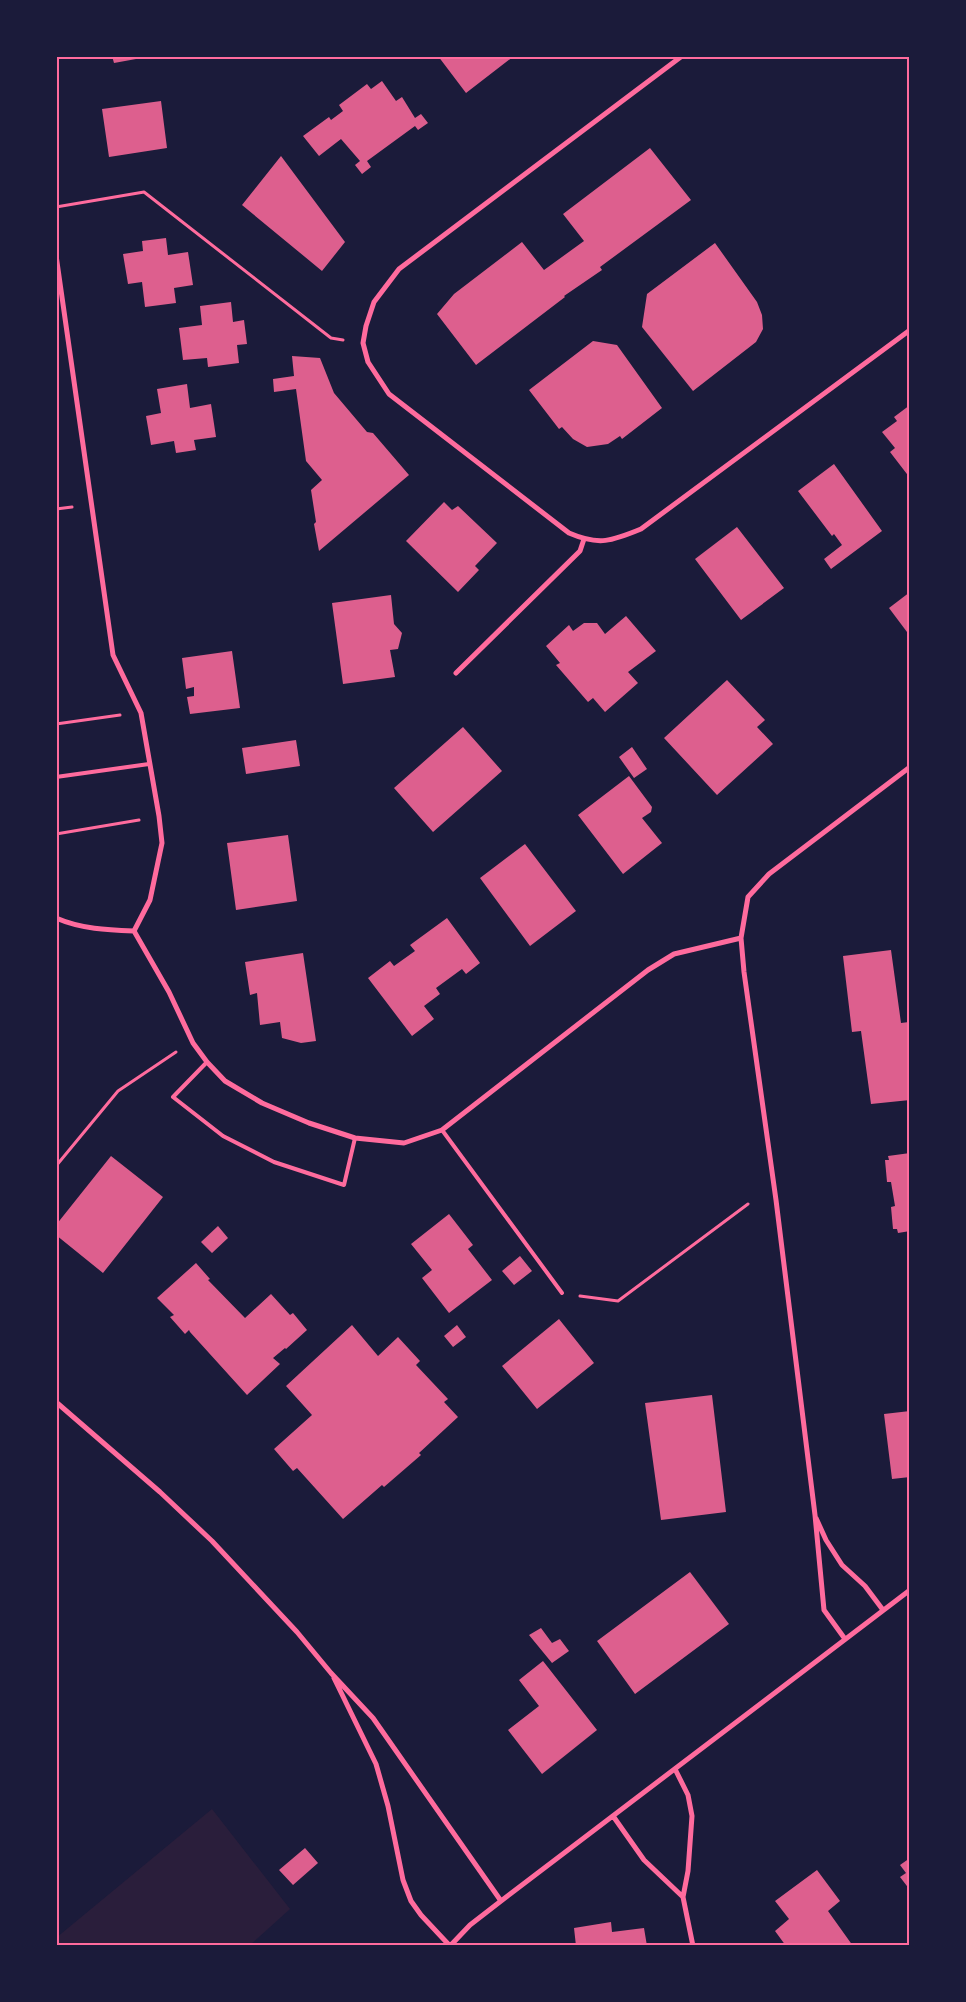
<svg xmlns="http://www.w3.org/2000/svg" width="966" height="2002" font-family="Overpass,sans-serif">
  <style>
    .green { fill: #2a1e3b }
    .building { fill: #dd5f8e }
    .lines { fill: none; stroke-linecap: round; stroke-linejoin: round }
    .path { stroke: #ff6b9d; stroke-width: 3 }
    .service { stroke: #ff6b9d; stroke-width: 4 }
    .minor { stroke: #ff6b9d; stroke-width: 5 }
    .neatline { fill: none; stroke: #ff6b9d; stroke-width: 2 }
  </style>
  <rect width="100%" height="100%" fill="#1b1b3a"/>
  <path class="green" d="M212,1809L290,1909L249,1946H56V1938Z"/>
  <path class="building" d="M112,56H146L147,57L114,63Z
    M438,56H514L466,93Z
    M382,81L396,101L402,97L415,118L421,114L428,123L418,130L415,126L367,161L371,167L362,174L355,165L360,161L341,139L319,156L303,136L329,117L331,120L343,111L339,105L367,84L371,89Z
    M161,101L167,148L109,157L102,109Z
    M650,148L691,200L600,267L602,270L564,296L565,297L476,365L437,314L454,294L522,242L544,270L584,241L563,214Z
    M281,156L345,242L322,271L242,205Z
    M166,238L168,255L188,252L193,285L174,288L176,303L145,307L142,282L128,284L123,254L143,251L142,241Z
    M715,243L757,302L762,315L763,329L756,342L693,391L642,327L647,294Z
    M231,302L233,322L244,320L247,344L237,345L239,363L208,367L207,358L183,360L179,328L202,325L200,306Z
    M593,341L617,345L662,408L622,439L620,436L608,444L587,447L573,439L562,427L559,429L529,390Z
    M292,356L320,358L334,393L367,432L373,433L409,475L319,551L314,524L316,522L311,490L322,480L306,461L296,389L274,392L273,379L294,376Z
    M187,384L190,408L211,404L216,437L194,440L196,450L176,453L174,441L151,445L146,416L161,413L157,389Z
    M910,405V478L890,452L895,448L882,432L897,421L894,417Z
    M834,464L882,531L831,569L824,559L842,545L834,534L832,536L798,491Z
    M444,502L452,510L458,506L497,543L475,566L479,570L458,592L406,541Z
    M737,527L784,588L741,620L695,559Z
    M910,592V636L889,608Z
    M391,595L394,624L402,633L398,649L390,650L395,677L343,684L332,603Z
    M626,616L656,651L628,672L638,683L605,712L593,698L588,702L556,665L560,663L546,646L569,625L573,631L584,623H597L605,634Z
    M232,651L240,708L190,714L187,697L194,696V687L186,689L182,658Z
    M727,680L765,720L757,727L773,744L717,795L664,738Z
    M463,727L502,771L433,832L394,788Z
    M296,740L300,766L246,774L242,748Z
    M632,747L647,769L634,778L619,757Z
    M629,776L652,807L651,812L642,818L662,843L623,874L578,815Z
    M288,835L297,901L236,910L227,843Z
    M525,844L576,911L530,946L480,878Z
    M447,918L480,963L466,974L462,969L436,988L440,994L424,1006L434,1019L412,1036L368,978L390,961L394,966L415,951L410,945Z
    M891,950L901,1023L909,1022L910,1026V1100L871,1104L861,1031L852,1032L843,956Z
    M303,953L316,1041L301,1043L282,1038L280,1022L260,1025L257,993L250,995L245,962Z
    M910,1153V1231L898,1233L897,1229H893L891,1207L895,1206L891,1182H887L885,1160H889L888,1156Z
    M111,1156L163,1197L103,1273L56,1235V1225Z
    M449,1214L473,1245L468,1249L492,1280L449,1313L422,1278L432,1270L411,1244Z
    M218,1226L228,1238L212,1253L201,1242Z
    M520,1256L532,1271L514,1285L502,1271Z
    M196,1263L210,1279L208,1280L245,1318L271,1294L290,1315L293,1313L307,1330L286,1349L285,1348L273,1358L280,1364L247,1395L190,1332L189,1330L185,1334L170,1317L174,1315L157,1298Z
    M559,1319L594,1363L537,1409L502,1366Z
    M352,1325L378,1356L398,1337L420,1361L416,1365L448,1399L444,1402L458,1417L419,1453L421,1455L384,1487L382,1485L343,1519L297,1468L293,1471L274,1449L312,1415L286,1386Z
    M457,1325L466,1337L453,1347L444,1336Z
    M712,1395L726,1512L661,1520L645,1403Z
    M910,1411V1477L892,1479L884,1414Z
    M690,1572L729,1624L635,1694L597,1641Z
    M541,1628L552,1643L560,1639L569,1651L552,1663L529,1635Z
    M543,1661L597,1730L542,1774L508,1730L539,1706L519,1680Z
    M305,1848L318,1863L293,1885L279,1870Z
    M910,1858V1890L900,1877L906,1873L900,1865Z
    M817,1870L840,1901L828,1911L853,1946H786L775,1931L789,1919L775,1901Z
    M611,1922L612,1932L644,1928L647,1946H576L574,1928Z"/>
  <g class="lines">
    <path class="path" d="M56,207L144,192L331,338L343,340
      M56,509L72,507
      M56,724L120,715
      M56,834L139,820
      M56,1166L118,1091L176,1052
      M580,1296L618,1301L748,1204"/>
    <path class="service" d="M56,777L149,764
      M207,1062L173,1097L223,1136L274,1162L344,1185L355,1138
      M442,1130L562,1293"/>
    <path class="minor" d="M682,56L399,269L374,302L366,326L363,343L368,362L389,394L569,533C599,546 612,541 641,529L910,330
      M56,255L113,655L141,713L159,816L162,843L150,900L134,931
      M456,673L580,551L584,539
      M56,918C81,929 108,930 134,931
      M134,931L169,992L193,1043L207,1062L225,1081L262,1103L309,1123L355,1138L404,1143L442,1130L648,970L674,954L741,938
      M56,1402L160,1492L212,1541L297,1632L331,1673L373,1718L501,1901
      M816,1518L826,1540L842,1565L865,1586L883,1610
      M845,1639L824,1610L815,1515L776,1200L744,972L741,938L748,897L769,874L910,767
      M334,1678L376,1764L388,1806L403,1880L411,1901L421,1915L450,1946
      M675,1769L688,1795L692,1816L688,1871L683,1897L693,1946
      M613,1816L644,1860L683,1897
      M450,1946L470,1925L501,1901L910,1590"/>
  </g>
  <rect width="966" height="2002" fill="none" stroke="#1b1b3a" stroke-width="115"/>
  <rect x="58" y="58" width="850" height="1886" class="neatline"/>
</svg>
